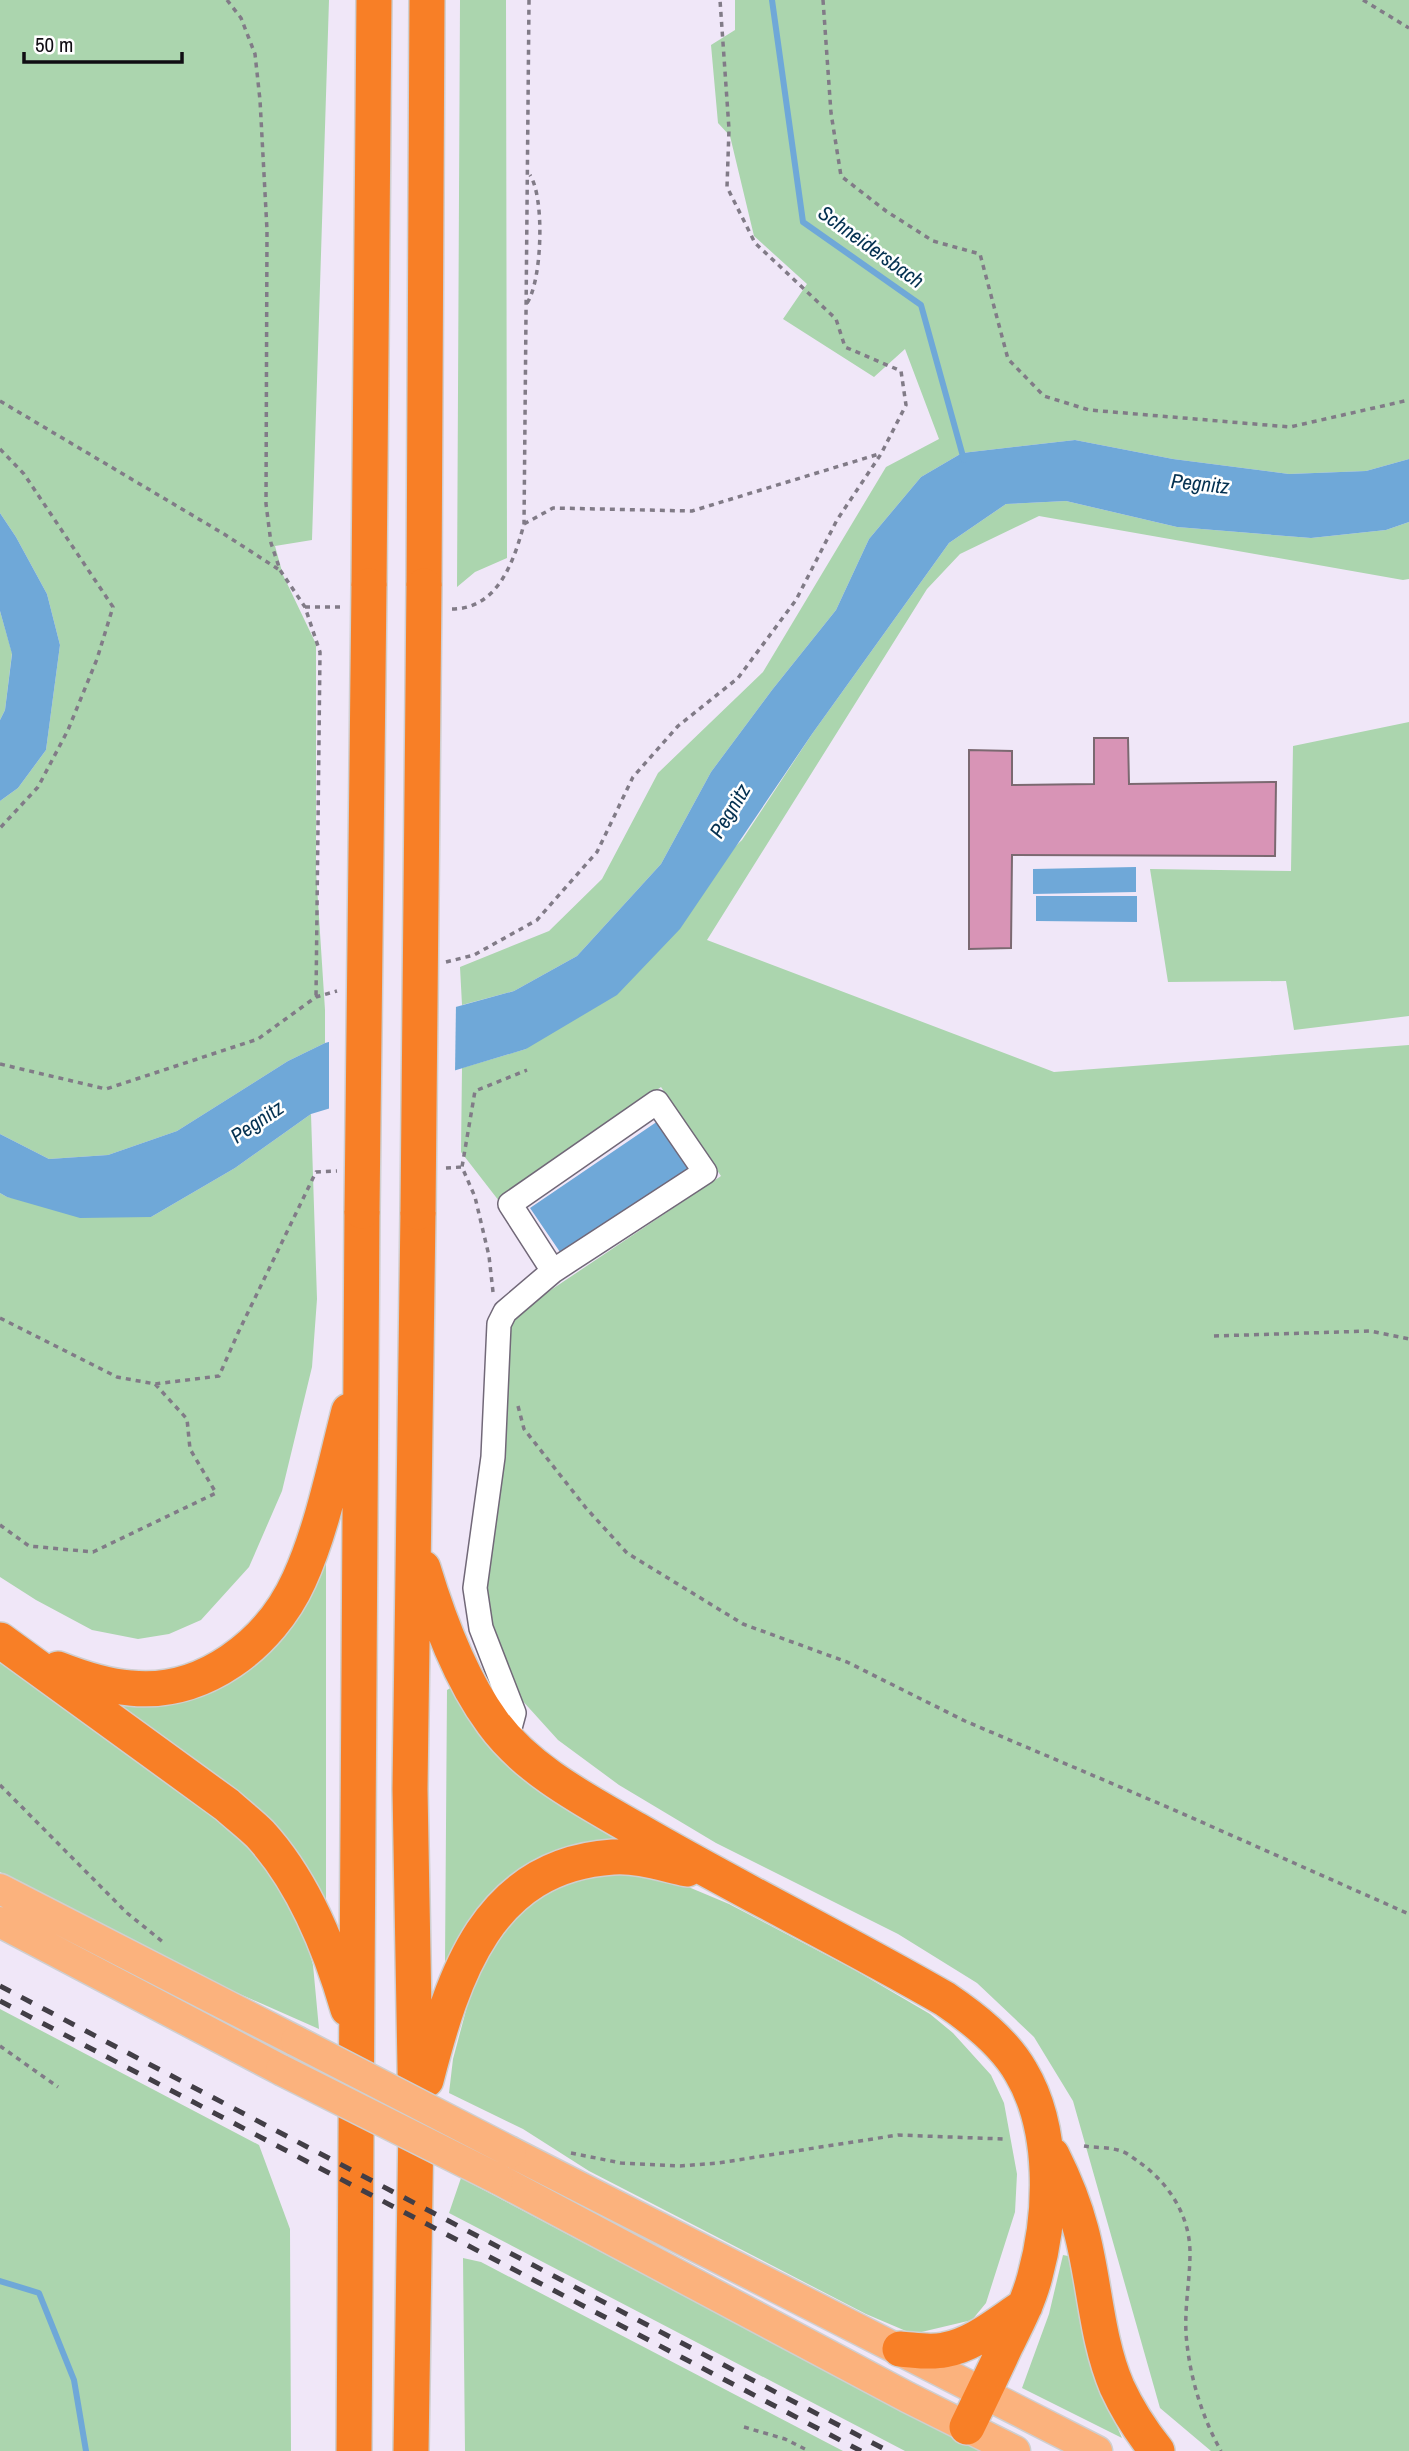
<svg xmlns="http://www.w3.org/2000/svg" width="1409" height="2451" font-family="'Archivo Narrow',sans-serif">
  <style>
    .green { fill: #abd5ae }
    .water { fill: #6fa8d8 }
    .pier { fill: #f0e7f8 }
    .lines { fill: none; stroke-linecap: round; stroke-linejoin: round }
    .stream { stroke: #6fa8d8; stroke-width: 6 }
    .building { fill: #d894b6; stroke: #7b6971; stroke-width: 2 }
    .minor-casing { stroke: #716878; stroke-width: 26 }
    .major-casing { stroke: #cfcfd0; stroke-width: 33 }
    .highway-casing { stroke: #cfcfd0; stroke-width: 38 }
    .path { stroke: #817b87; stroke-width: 3.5; stroke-dasharray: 5 5; stroke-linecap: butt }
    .minor { stroke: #fff; stroke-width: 23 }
    .major { stroke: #fbb27d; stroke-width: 30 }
    .highway { stroke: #f87f26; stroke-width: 35 }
    .rail { stroke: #423e46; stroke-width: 5; stroke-dasharray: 12 12; stroke-linecap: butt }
    .major-bridge-casing { stroke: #cfcfd0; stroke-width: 33; stroke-linecap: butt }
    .highway-bridge-casing { stroke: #cfcfd0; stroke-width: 38; stroke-linecap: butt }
    .major-bridge { stroke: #fbb27d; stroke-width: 30 }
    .highway-bridge { stroke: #f87f26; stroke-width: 35 }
    .labels { text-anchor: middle; stroke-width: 5; stroke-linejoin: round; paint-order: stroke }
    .water-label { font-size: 21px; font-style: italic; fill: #043151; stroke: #fff }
  </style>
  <rect width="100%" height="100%" fill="#f0e7f8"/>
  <path class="green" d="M0,0H329L312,540L275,546L283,575L316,644V871L325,1010V1043L288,1061L177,1131L108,1155L49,1159L0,1134V801L18,788L46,750L60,645L47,594L16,537L0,513Z
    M460,0H506L507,558L475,572L457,587Z
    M735,0H1409V459L1366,471L1289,474L1173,459L1075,440L962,453L921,477L869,539L836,610L772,690L711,772L661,864L577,956L514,991L462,1005L460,967L549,931L602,879L658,773L763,672L886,467L939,439L905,349L874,377L783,319L807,284L754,236L730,136L718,123L711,45L735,30Z
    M1066,501L1177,527L1311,538L1386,530L1409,522V579L1403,580L1039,516L960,554L927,589L707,940L1054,1072L1409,1045V2451H1211L1160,2408L1073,2101L1034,2037L977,1983L898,1934L716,1843L619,1785L558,1740L500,1676L486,1625L487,1558L505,1460L507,1329L515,1314L721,1176L661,1087L499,1201L461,1152L462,1068L526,1049L742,840L812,734L949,543L1006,504Z
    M0,611L12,653L5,710L0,720Z
    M1409,722V1016L1294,1030L1286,981L1168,982L1150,869L1291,871L1293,746Z
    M311,1114L317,1299L312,1367L282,1491L249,1567L201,1620L169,1634L138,1639L92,1630L36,1600L0,1577V1193L7,1197L151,1217L235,1168Z
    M326,1554V1902C315,1882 305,1860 290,1842C239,1783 168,1744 104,1700L181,1699Z
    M0,1663L165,1775L247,1839L275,1875L305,1937L313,1965L319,2029L208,1980L0,1872Z
    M452,1687L635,1844L502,1885L476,1911L445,1962L447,1690Z
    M625,1872L667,1878L729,1904L853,1969L930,2014L953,2033L991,2075L1004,2103L1017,2174L1015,2212L986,2303L972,2320L913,2334L866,2314L589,2171L523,2129L449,2093L453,2059L476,1973L521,1905L565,1883Z
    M0,2009L259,2145L290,2229L291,2451H0Z
    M461,2178L929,2425L983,2451H905L449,2213Z
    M1063,2255L1068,2256C1081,2318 1096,2380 1122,2438L1022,2388L1049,2314Z
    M463,2258L481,2262L843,2451H465Z"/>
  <path class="water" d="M1075,440L1173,459L1289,474L1366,471L1409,459V522L1386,530L1311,538L1177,527L1066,501L1006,504L949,543L812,734L680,929L617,995L526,1049L311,1114L235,1168L151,1217L80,1218L7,1197L0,1193V1134L49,1159L108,1155L177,1131L288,1061L325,1043L514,991L577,956L661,864L711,772L772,690L836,610L869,539L921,477L962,453Z
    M0,513L16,537L47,594L60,645L46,750L18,788L0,801V720L5,710L12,654L0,611Z
    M1136,867V892L1033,894V869Z
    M1036,896H1137V922L1036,921Z
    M658,1121L690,1168L562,1255L530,1208Z"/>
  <path class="pier" d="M456,1003L455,1074L329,1112V1039Z"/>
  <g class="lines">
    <path class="stream" d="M772,0L803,222L921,305L964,460
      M0,2281L39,2293L74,2380L86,2451"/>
  </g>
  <path class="building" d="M1094,738H1128L1129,784L1276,782L1275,856L1012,855L1011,948L969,949V750L1012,751V785L1094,784Z"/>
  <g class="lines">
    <g class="minor-casing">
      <path id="minor" d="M507,1739L514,1713L481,1628L475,1588L493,1457L499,1324L505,1312L553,1271L705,1172L657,1102L510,1204L553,1271"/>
    </g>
    <g class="major-casing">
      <path id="major" d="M0,1889L296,2041
        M0,1922L281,2070
        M511,2152L1097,2451
        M498,2179L907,2397L1015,2451"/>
    </g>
    <g class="highway-casing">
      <path id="highway" d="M369,586L374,0
        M424,586L427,0
        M423,1568C439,1621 460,1678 493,1723C528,1771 587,1801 637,1830C738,1889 843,1940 945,1999C973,2018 1004,2042 1021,2072C1055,2129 1052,2214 1035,2276C1029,2300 1017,2323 1006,2345C993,2373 980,2400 967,2427
        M0,1640L227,1805C238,1815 250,1824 260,1834C304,1882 330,1947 348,2009
        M58,1669C81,1678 105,1686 130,1688C203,1696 270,1644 299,1580C322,1530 335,1465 349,1411
        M426,2080C453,1976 487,1865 613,1857C637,1855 664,1864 687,1869
        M1052,2155C1064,2179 1074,2203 1081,2230C1095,2282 1096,2338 1117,2387C1128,2411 1141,2431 1157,2451
        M900,2349C915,2350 930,2353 944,2350C974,2345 1000,2322 1025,2306
        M354,2451L362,1211
        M411,2451L416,2123L410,1789L418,1212"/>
    </g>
    <path class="path" d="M227,0L241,18L255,54L260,100L267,230L266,504L271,543L280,570L305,607L320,652L316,997
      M823,0L831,113L841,176L886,211L933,241L980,254L1008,359L1044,396L1089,410L1290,427L1409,400
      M1363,0L1409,28
      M527,303C542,281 545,198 530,175
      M0,401L224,534L278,569
      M0,449L24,474L113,607L97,659L68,730L38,787L0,828
      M524,524L553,508L692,511L879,454
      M305,607H343
      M452,609C498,609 514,561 524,524L529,0
      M446,962L474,955L537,920L597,852L633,777L678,726L738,678L796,600L837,520L881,454L906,405L901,371L845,347L836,319L755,243L727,187L729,129L720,0
      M0,1064L106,1089L258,1039L316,997L337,991
      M446,1168L462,1167
      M493,1292L489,1256L475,1197L462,1167L475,1091L527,1070
      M0,1318L117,1377L155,1384L219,1376L238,1333L316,1172L337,1171
      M1214,1336L1370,1331L1409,1339
      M518,1406L524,1429L586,1508L627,1553L743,1624L847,1662L965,1721L1172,1809L1409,1914
      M0,1525L29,1546L93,1552L216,1493L190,1449L187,1419L155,1384
      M0,1785L127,1913L163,1942
      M0,2046L58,2087
      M1084,2146C1096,2148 1110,2147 1121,2151C1128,2153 1134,2159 1139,2162C1169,2183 1190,2216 1190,2253C1190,2283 1183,2313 1187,2344C1191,2381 1203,2419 1221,2451
      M571,2153L621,2163L680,2166L718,2163L898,2135L1003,2139
      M744,2427L785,2439L809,2451"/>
    <use href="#minor" class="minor"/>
    <use href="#major" class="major"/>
    <use href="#highway" class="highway"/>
    <path class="rail" d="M0,1986L888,2451
      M0,2001L861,2451"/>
    <g class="major-bridge-casing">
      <path id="major-bridge" d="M296,2041L511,2152
        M281,2070L498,2179"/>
    </g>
    <g class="highway-bridge-casing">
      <path id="highway-bridge" d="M362,1211L369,586
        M418,1212L424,586"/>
    </g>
    <use href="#major-bridge" class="major-bridge"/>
    <use href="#highway-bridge" class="highway-bridge"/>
  </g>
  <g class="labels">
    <g class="water-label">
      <text transform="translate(871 247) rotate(36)" y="7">Schneidersbach</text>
      <text transform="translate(1200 484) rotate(6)" y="7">Pegnitz</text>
      <text transform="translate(730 811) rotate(-59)" y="7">Pegnitz</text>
      <text transform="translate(257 1122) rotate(-34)" y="7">Pegnitz</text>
    </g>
  </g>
  <path d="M24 52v10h158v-10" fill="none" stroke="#100d13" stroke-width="3.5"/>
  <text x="35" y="52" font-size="21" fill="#100d13" stroke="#ffffff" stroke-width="5" paint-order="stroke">50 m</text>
</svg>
